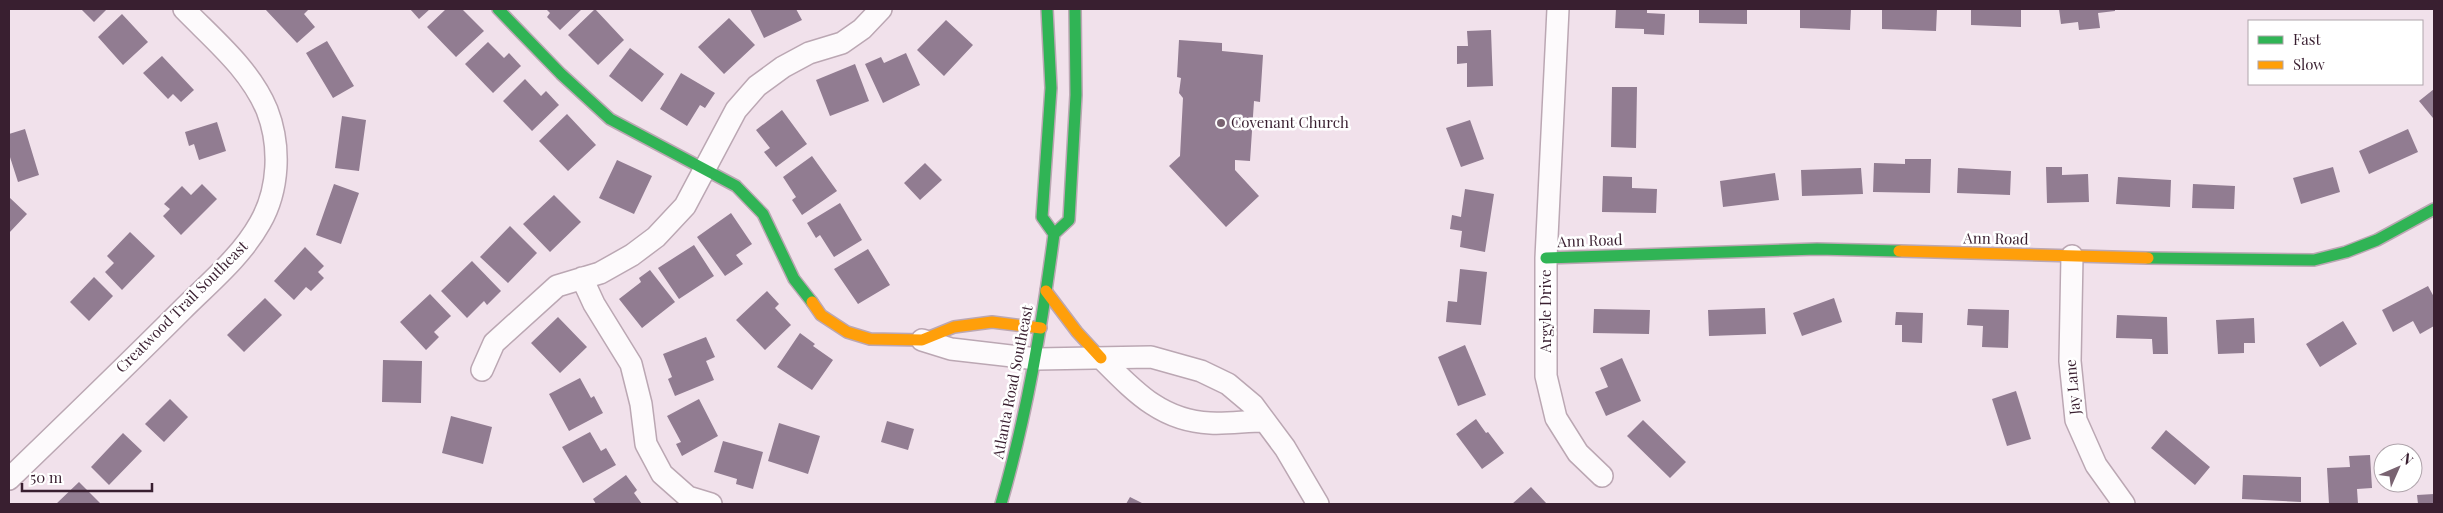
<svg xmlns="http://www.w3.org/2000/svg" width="2443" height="513" font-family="'Playfair Display',serif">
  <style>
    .building { fill: #917c91 }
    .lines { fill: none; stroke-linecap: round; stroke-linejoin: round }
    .street-casing { stroke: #bba7b3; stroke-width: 24 }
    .fast-casing { stroke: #bba7b3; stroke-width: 14 }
    .slow-casing { stroke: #bba7b3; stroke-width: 14 }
    .street { stroke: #fdfafc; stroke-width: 21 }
    .fast { stroke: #30b455; stroke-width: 11 }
    .slow { stroke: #ff9f0a; stroke-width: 11 }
    .poi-dot { fill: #796371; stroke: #fff; stroke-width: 2 }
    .labels { text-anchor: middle; stroke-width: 5; stroke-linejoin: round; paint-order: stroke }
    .poi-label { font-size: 15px; fill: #391f30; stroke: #fff; text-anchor: start }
    .street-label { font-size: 15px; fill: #391f30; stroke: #fff }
  </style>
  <rect width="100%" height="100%" fill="#f1e1eb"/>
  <path class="building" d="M81,9H107L94,22Z
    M265,9H309L304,14L315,27L297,43Z
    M410,9H430L419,19Z
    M446,9H462L484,31L456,57L427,27Z
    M546,9H582L560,30L547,17L550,13Z
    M595,9L624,40L598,65L568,35Z
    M750,9H796L802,20L764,38Z
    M1616,9H1647V13L1665,14L1664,35L1644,34V29L1615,28Z
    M1699,9H1747V24L1699,23Z
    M1800,9H1851L1850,30L1800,28Z
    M1882,9H1937L1936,31L1882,29Z
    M1971,9H2021V27L1971,25Z
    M2059,9H2115V11L2098,13L2100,28L2079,30L2078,22L2061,24Z
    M122,14L148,42L123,65L98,37Z
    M729,18L755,45L724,74L698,47Z
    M946,20L973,45L944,76L917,50Z
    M1491,30L1493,86L1467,87V63L1457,64V46H1468L1467,31Z
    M1179,40L1222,43V51L1263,55L1260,102L1254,101L1250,161L1235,160V170L1259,196L1226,227L1169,166L1180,156L1183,98L1179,93L1181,78L1177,77Z
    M327,41L354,86L333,98L306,53Z
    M488,42L504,58L509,53L521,66L493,93L465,64Z
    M630,48L664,74L642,102L609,76Z
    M906,53L920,85L883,103L865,64L881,57L884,63Z
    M162,56L194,90L181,102L173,94L168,99L143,73Z
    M855,64L869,101L830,116L816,80Z
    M681,73L715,93L705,108L700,105L687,126L660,109Z
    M525,79L541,96L546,91L559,105L532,131L503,101Z
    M1612,87H1637L1636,148L1611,147Z
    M2434,89V117L2433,118L2419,101Z
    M782,110L807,144L776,167L764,152L770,148L756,130Z
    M567,114L596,145L568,171L539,141Z
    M342,116L366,120L359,171L335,168Z
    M1470,120L1484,159L1461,167L1446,128Z
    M217,122L226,151L199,160L194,144L189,146L185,132Z
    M25,129L39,175L18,182L9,154V134Z
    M2408,129L2418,152L2369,174L2359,151Z
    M812,156L837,191L802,215L792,200L796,197L783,177Z
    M1905,159H1931L1930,193L1873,192L1874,163L1905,164Z
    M617,160L652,176L634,214L599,198Z
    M925,163L942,180L920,200L904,183Z
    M2046,167H2062V175L2088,174L2089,202L2047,203Z
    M2333,167L2340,192L2301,204L2293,178Z
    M1861,168L1863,194L1802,196L1801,170Z
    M1958,168L2011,171L2010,195L1957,193Z
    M1775,173L1779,200L1723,207L1720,181Z
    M1603,176L1632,177V188L1657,189L1656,213L1602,212Z
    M2118,177L2171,180L2170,207L2116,204Z
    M202,184L217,199L181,235L163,216L170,209L164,204L182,186L191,195Z
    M334,184L359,193L341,244L316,235Z
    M2193,184L2235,186L2234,209L2192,208Z
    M1465,189L1494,194L1485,252L1460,247L1462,231L1450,229L1452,215L1461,217Z
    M554,195L581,222L550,252L523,224Z
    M9,197L27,214L9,233Z
    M840,203L862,240L834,257L820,235L816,238L807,223Z
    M731,213L752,244L736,255L743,264L725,276L697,237Z
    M510,226L537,253L508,283L480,257Z
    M130,232L155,256L122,290L105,272L114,263L107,256Z
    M694,245L714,276L679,299L658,268Z
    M305,247L324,266L318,272L324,278L311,291L306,287L294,300L274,281Z
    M868,249L890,285L858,304L834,269Z
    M472,261L501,291L487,305L484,301L467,318L441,291Z
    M1460,269L1487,272L1481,325L1446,322L1448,301L1457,302Z
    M650,270L675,302L642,328L619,299L641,282L639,278Z
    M94,277L113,296L89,321L70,302Z
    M2428,286L2434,297V326L2420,334L2413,321L2393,332L2382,310Z
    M767,291L779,304L775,308L791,325L765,350L736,320Z
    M430,294L451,316L434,332L439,337L426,350L400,322Z
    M265,298L282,315L244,352L227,335Z
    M1834,298L1842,322L1802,336L1793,313Z
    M1765,308L1766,334L1709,336L1708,310Z
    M1594,309L1650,310L1649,334L1593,333Z
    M1968,309L2009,310L2008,348L1982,347L1983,326L1967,325Z
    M1896,312L1923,313L1922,343L1902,342V325H1895Z
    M2117,315L2167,317L2168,354H2153L2152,339L2116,338Z
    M558,317L587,347L560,373L531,343Z
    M2254,318L2255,343H2244V353L2218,354L2216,320Z
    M2343,321L2357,344L2320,367L2306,344Z
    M800,333L815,344L813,346L833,360L812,390L777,367Z
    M706,337L715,357L706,361L714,380L675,396L668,379L672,377L663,354Z
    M1465,345L1486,395L1458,406L1438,357Z
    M1622,358L1641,401L1606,416L1595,392L1608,387L1600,368Z
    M383,360L422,361L421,403L382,402Z
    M580,378L591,398L594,396L603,413L569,431L549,394Z
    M2016,391L2031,439L2007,446L1992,399Z
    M170,399L188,417L164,442L145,424Z
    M699,399L718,436L682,456L676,444L681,442L667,416Z
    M451,416L492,427L483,464L442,453Z
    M1476,419L1486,433L1488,432L1504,453L1482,469L1456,434Z
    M1643,420L1686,462L1670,478L1627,436Z
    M887,421L914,429L908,450L881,442Z
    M779,423L820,436L808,474L768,461Z
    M2166,430L2210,467L2195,485L2151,448Z
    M590,432L601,451L606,448L616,465L583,483L562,447Z
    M123,433L142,451L109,485L91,467Z
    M723,441L763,452L753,489L736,484L737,479L714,472Z
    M2370,455L2372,488L2357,489L2358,504H2329L2327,468L2350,467L2349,456Z
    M626,475L637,490L634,493L642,504H596L593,499Z
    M2243,475L2301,477V502L2242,499Z
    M79,482L101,504H56Z
    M1531,487L1547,504H1512Z
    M2434,494V504H2418L2417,495Z
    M1130,497L1144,504H1126Z"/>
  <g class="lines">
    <g class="street-casing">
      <path id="street" d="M1558,9L1546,258V376L1556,418L1578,453L1602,476
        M2072,256L2070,361L2076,420L2096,465L2124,504
        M582,278L594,304L631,364L641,404L646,444L662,474L688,497L711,504
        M922,340L951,349L1037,359L1151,357L1201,371L1228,384L1253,405L1285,448L1318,504
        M1101,358C1134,391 1161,421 1210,423C1228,424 1246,421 1264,421
        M482,370L494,343L557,286L600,273L632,255L656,237L685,206L736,110L757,86L783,67L809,53L842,43L862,29L881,9
        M9,479C67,423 125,367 182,310C209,283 241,257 260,223C279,190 281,146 267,110C250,69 214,40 184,9"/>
    </g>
    <g class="fast-casing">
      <path id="fast" d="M498,9L561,74L610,119L736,186L763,214L794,279L812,302
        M1054,234L1069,220L1076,95L1075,9
        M1546,258L1817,249L1899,251
        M2148,258L2314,260L2346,252L2377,240L2434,209
        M1001,504C1027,415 1042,325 1054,234L1042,217L1051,88L1047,9"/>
    </g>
    <g class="slow-casing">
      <path id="slow" d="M1899,251L2148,258
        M1046,291L1077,332L1101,358
        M812,302L821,315L847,332L870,339L922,340L954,327L992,322L1041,328"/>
    </g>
    <use href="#street" class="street"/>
    <use href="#fast" class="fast"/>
    <use href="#slow" class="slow"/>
  </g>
  <circle class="poi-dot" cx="1221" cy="123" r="5"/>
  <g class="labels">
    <g class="poi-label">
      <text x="1231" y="128">Covenant Church</text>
    </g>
    <g class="street-label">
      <text transform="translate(1996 239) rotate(1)" y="5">Ann Road</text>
      <text transform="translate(1590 241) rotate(-2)" y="5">Ann Road</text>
      <text transform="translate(182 307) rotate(-45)" y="5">Creatwood Trail Southeast</text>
      <text transform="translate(1546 311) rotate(-90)" y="5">Argyle Drive</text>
      <text transform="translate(1013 382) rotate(-79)" y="5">Atlanta Road Southeast</text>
      <text transform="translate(2073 387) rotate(-95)" y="5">Jay Lane</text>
    </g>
  </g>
  <rect width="2443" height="513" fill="none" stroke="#391f30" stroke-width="20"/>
  <rect x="2248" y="20" width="175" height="65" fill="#ffffff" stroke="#b0a5ac"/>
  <rect x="2258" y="36" width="25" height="8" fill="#30b455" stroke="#b0a5ac"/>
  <text x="2293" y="45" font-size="15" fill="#391f30">Fast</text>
  <rect x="2258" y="61" width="25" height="8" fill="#ff9f0a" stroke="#b0a5ac"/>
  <text x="2293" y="70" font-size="15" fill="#391f30">Slow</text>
  <g transform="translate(2398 468) rotate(45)"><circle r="24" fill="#ffffff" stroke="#b0a5ac"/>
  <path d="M0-4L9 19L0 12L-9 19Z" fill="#796371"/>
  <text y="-8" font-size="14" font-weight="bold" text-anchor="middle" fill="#391f30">N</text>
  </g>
  <path d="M22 483v8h130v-8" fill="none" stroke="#391f30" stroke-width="2.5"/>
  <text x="30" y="483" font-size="15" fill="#391f30" stroke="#ffffff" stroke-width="4" paint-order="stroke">50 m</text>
</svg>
